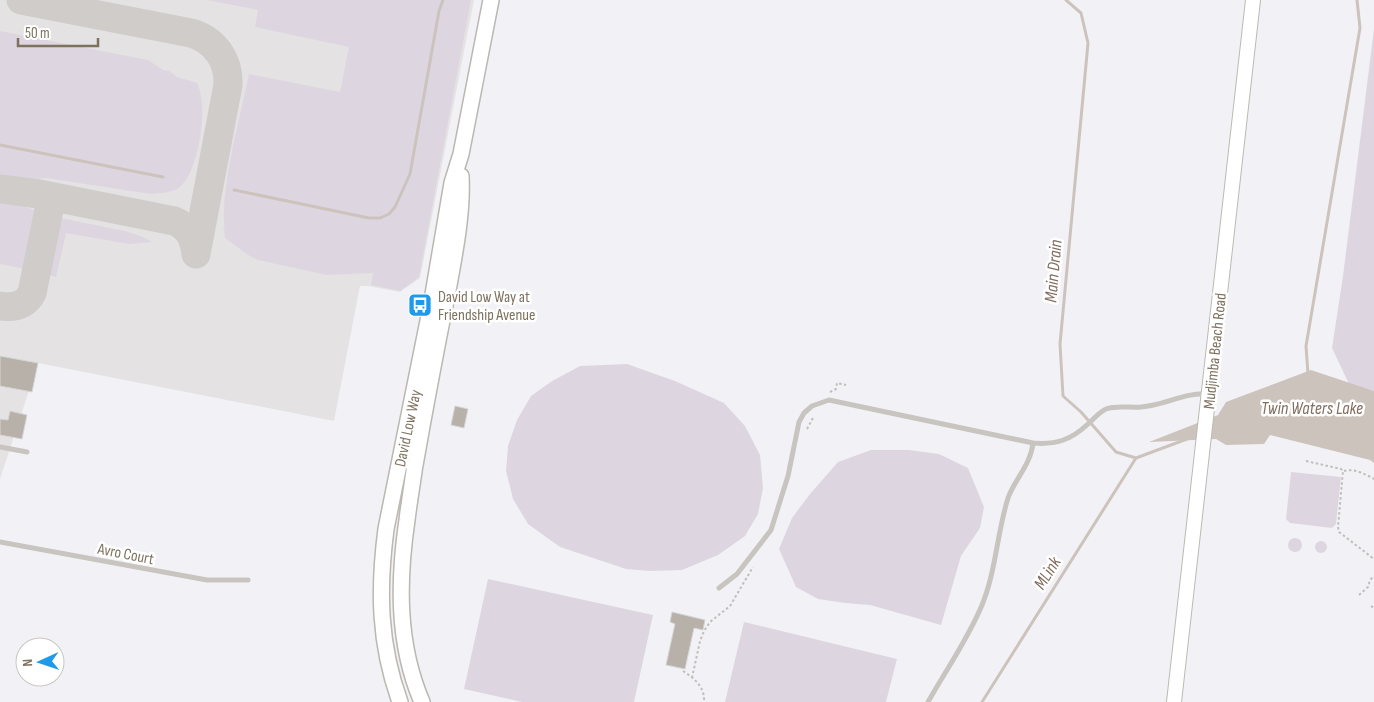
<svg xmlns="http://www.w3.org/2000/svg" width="1374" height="702" font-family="'Sofia Sans Condensed',sans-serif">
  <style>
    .built { fill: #e4e2e3 }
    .green { fill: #ddd6e0 }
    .water { fill: #cdc3bd }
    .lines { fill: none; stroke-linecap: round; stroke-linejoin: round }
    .stream { stroke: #cdc3bd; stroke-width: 3 }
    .taxiway { stroke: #cfccca; stroke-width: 29 }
    .building { fill: #b8b1a9; stroke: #d5d5d7 }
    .secondary-casing { stroke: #bdb9b3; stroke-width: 16 }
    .primary-casing { stroke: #bbb7b1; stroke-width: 18 }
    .path { stroke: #c0beba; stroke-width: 2; stroke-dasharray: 2.5 2.5; stroke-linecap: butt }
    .lane { stroke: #c8c5c0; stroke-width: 5 }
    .secondary { stroke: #fff; stroke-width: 14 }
    .primary { stroke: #fff; stroke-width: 15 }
    .labels { text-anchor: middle; stroke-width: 5; stroke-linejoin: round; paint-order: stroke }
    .poi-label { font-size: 16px; fill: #7e725f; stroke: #fff; text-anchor: start }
    .street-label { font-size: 16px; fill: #7e725f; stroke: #fff }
    .water-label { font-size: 18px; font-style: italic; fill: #816e5f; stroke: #fff }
  </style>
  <rect width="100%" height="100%" fill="#f2f2f6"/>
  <path class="built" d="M0,0H474L420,278L400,292L368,286H360L334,421L38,363L0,479Z"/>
  <path class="green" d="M207,0H471L419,277L400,291L371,285L373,273L327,275L258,260L248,255L225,238C219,189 239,123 249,74L340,92L349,47L255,27L258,10Z
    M1374,29V391L1349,384L1332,348L1343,276Z
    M0,31L148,60L163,70L170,71L177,77L197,83C209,105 199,171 180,187C173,193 160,193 151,194L46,178L0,182Z
    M0,197L41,213L30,270L0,264Z
    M56,217L129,232L143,237L152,242L129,244L66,233L56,277L42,274L53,222Z
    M627,364L675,381L724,403L745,426L760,455L763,488L758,514L745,536L718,555L682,570L650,571L626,569L560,547L528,524L513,499L506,471L508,446L517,420L531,396L552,381L580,366Z
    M871,450H909L939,454L968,468L984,507L980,528L961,556L941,625L870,605L845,603L818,599L796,587L779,549L792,518L810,494L838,462Z
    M1291,472L1341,477L1336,524L1332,528L1290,523L1286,519Z
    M1288 545a7 7 0 1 1 14 0a7 7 0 1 1-14 0Z
    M1315 547a6 6 0 1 1 12 0a6 6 0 1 1-12 0Z
    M488,579L653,615L634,702H522L464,689Z
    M744,622L897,659L886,702H725Z"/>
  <path class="water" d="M1311,370L1374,391V463L1370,460L1270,435L1264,444L1226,445L1216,439L1149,442L1218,415L1226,402Z"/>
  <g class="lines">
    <path class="stream" d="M1066,0L1081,13L1088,43L1060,344L1063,396L1081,412L1116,452L1136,458L1187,439
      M0,145L163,177
      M234,190L369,218H380L389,214L395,207L410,174L439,11L443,0
      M1308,374L1306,346L1360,28L1357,0
      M982,702L1136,458"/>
    <path class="taxiway" d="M21,0L191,33C215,40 229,60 228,85L196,254
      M0,189L39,194L174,221C189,227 194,238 196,254
      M0,306C14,308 25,306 32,293L49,210L47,200L39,194"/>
  </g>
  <path class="building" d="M0,356L38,363L32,392L0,386Z
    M455,406L468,409L464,428L451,425Z
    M10,411L27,415L22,439L0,435V419L8,420Z
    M672,612L705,620L703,630L694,628L685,669L666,665L675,624L670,622Z"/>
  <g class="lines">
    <g class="secondary-casing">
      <path id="secondary" d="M1174,702L1253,0"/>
    </g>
    <g class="primary-casing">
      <path id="primary" d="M400,702C379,644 378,590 386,529L431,306L452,183L461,154L491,0
        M422,702C397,644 398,581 407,520C411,488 416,457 422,426C430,383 438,339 447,296C454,257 463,215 461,176"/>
    </g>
    <path class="path" d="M830,392L836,389L837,383L846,385
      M807,429L814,416
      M1306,461L1341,469L1343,471L1338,527L1339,532L1374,559
      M1344,471C1354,468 1365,474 1374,479
      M1359,595L1368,587L1370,580L1374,576
      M1371,606L1374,608
      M683,671C695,679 705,687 704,702
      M692,678L700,641L704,631L710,622L730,606L753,567"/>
    <path class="lane" d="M0,447L27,452
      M0,542L207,580H248
      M719,588L737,574L771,530L788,476L799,422L804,413L812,406L829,400L1033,443C1056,445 1071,440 1088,424C1094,419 1099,412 1106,409C1116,405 1130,408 1141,407C1164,406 1184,392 1208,394
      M928,702C946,670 968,639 982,605C996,571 997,533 1008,498C1015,479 1031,464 1033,443"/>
    <use href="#secondary" class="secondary"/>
    <use href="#primary" class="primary"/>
  </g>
  <defs>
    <g id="bus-square" transform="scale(1.25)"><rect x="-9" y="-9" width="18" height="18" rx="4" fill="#1f9ae9" stroke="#fff"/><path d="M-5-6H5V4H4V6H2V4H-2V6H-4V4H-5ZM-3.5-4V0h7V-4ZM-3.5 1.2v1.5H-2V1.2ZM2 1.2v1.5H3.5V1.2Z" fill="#fff"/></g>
  </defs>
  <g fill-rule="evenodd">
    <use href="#bus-square" x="420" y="305"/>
  </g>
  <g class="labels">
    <g class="poi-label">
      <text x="438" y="302">David Low Way at<tspan x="438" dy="18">Friendship Avenue</tspan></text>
    </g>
    <g class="street-label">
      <text transform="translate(1214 351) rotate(-84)" y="6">Mudjimba Beach Road</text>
      <text transform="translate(407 428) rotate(-78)" y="6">David Low Way</text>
      <text transform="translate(126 553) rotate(11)" y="6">Avro Court</text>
    </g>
    <g class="water-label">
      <text transform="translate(1053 271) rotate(-85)" y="6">Main Drain</text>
      <text x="1312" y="414">Twin Waters Lake</text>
      <text transform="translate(1047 573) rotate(-58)" y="6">MLink</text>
    </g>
  </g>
  <g transform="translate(40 662) rotate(267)"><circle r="24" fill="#ffffff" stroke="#cbc7bf"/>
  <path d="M0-4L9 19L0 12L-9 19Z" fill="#1f9ae9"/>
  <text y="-8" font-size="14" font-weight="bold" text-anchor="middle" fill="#7e725f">N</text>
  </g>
  <path d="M18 38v8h80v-8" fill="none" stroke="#7e725f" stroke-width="2.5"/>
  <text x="25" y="38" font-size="15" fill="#7e725f" stroke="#ffffff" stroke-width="4" paint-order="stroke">50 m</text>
</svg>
